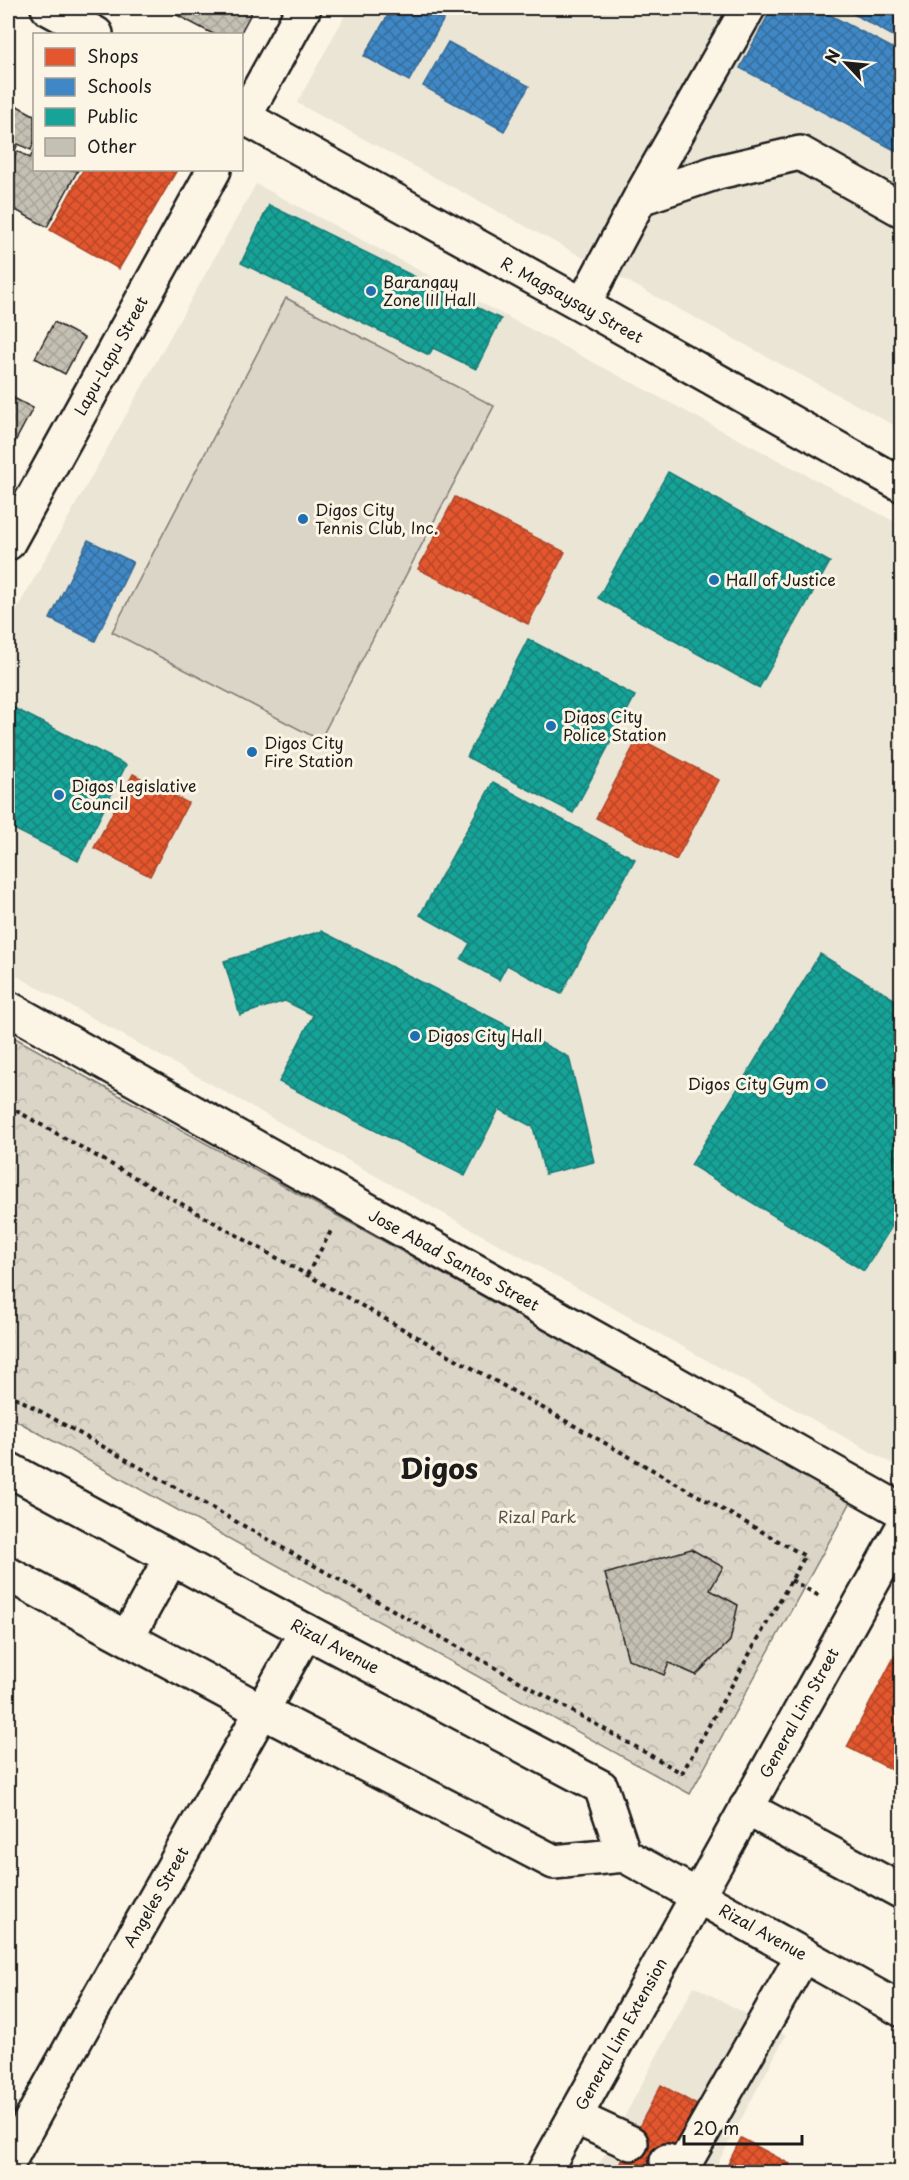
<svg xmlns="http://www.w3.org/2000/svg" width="909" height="2180" font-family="'Playpen Sans',sans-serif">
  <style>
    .built { fill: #ebe5d6 }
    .grass { fill: #dbd5c8; stroke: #7c7872; stroke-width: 1.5 }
    .forest { fill: url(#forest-crowns); stroke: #7c7872; stroke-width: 1.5 }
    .shops { fill: url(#shops-cross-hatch); stroke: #a84529; stroke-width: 1.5 }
    .schools { fill: url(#schools-cross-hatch); stroke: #346892; stroke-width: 1.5 }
    .public { fill: url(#public-cross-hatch); stroke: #187a73; stroke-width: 1.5 }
    .building { fill: url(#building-cross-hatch); stroke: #1c1c1c; stroke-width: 1.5 }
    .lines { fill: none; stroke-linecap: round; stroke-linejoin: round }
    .minor-casing { stroke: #1c1c1c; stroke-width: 38 }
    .major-casing { stroke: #1c1c1c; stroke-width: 38 }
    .path { stroke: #1c1c1c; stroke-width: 4; stroke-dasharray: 4.5 4.5; stroke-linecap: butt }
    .minor { stroke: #fcf5e5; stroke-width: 33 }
    .major { stroke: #fcf5e5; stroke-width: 33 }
    .poi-dot { fill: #1f6fb2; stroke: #fcf5e5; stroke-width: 2 }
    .labels { text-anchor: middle; stroke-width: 6; stroke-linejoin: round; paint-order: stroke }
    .poi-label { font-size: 16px; fill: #1c1c1c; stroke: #fcf5e5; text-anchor: start }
    .street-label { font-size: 16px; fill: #1c1c1c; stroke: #fcf5e5 }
    .park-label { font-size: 16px; fill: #555450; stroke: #fcf5e5 }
    .town-label { font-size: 28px; font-weight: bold; fill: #1c1c1c; stroke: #fcf5e5 }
  </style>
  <defs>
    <pattern id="forest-crowns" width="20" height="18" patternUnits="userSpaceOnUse" patternTransform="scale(1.5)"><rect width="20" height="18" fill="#dbd5c8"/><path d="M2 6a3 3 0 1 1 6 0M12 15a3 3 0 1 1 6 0" fill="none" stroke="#bbb6ab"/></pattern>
    <pattern id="shops-cross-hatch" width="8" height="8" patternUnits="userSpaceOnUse" patternTransform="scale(1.5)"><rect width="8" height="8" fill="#e4572e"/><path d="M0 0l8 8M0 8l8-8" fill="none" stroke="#b84726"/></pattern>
    <pattern id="schools-cross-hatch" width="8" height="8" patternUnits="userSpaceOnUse" patternTransform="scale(1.5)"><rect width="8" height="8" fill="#3f88c5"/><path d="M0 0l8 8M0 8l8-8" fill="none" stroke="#346e9f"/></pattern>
    <pattern id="public-cross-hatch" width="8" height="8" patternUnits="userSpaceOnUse" patternTransform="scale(1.5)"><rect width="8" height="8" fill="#17a398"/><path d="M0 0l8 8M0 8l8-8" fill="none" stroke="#14847b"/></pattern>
    <pattern id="building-cross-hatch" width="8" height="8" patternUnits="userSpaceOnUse" patternTransform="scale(1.5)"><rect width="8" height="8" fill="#c4c0b3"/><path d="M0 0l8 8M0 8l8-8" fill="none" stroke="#a8a499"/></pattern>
  </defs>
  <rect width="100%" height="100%" fill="#fcf5e5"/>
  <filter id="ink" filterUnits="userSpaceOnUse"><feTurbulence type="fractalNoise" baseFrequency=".0167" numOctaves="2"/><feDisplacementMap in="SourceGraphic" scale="12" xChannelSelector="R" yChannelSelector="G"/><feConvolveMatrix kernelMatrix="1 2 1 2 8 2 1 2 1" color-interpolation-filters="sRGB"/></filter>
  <g filter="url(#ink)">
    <path class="built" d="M349,8H901V429L297,103Z
      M256,184L901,525L900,1468L8,971V625Z
      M694,1986L786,2035L713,2172H595Z"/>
    <path class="grass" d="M286,298L494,406L320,740L112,632Z"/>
    <path class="forest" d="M8,1034L852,1500L690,1794L8,1416Z"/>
    <path class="shops" d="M83,170H177L119,269L50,230Z
      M455,497L565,552L528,624L418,569Z
      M638,738L719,780L676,860L596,818Z
      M133,774L188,803L150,876L94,848Z
      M902,1642V1775L847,1747Z
      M661,2085L697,2105L661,2172H638L620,2163Z
      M741,2138L790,2164L785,2172H724Z"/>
    <path class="schools" d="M392,8H450L409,81L364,56Z
      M772,8H817L902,53V154L740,68Z
      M853,8H902V41L850,12Z
      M448,42L529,86L504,131L423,86Z
      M88,540L133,562L95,641L50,619Z"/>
    <path class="public" d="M269,205L501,319L476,369L433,348L429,355L241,263Z
      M668,472L830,562L759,688L598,598Z
      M528,639L635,696L573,813L467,757Z
      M8,705L126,765L78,861L8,826Z
      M493,782L635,859L561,994L507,965L499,980L461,959L470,943L420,915Z
      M321,931L569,1057L594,1162L545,1174L533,1127L499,1109L465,1176L279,1082L313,1015L285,1001L240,1015L224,961Z
      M820,954L902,1004V1210L864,1271L691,1165Z"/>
    <path class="building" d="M176,8H254L240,34H213L173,13Z
      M8,101L34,115V142L31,150L18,144L8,165Z
      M34,150V170H78L47,227L12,208L9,214L8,213V170L18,151L30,158Z
      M54,322L84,338L65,374L35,358Z
      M8,395L33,408L8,455Z
      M691,1549L723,1567L710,1590L738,1605L730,1641L696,1675L669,1663L664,1675L628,1659L605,1574Z"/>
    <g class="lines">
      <g class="minor-casing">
        <path id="minor" d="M48,8L96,34
          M242,116L583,305L902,485
          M242,121L304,8
          M640,198L718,172L800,153L902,210
          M583,305L640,198L748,8
          M8,543L214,170
          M8,1008L902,1511
          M746,1808L902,1892
          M575,2117L631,2143
          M667,2161L682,2168L803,1955
          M8,2163C103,1984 209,1810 306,1631
          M544,2172L902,1529"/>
      </g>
      <g class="major-casing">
        <path id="major" d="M8,1469L306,1631L601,1787L624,1855
          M8,1574L262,1711L554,1862L624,1855L902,2010
          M127,1638L171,1558"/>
      </g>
      <path class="path" d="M8,1106L805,1556L682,1773L8,1393
        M307,1275L331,1231
        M791,1580L821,1597"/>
      <use href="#minor" class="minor"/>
      <use href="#major" class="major"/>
    </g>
  </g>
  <g class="poi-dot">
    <circle cx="371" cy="291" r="6"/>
    <circle cx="303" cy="519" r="6"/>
    <circle cx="714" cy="580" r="6"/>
    <circle cx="551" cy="726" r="6"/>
    <circle cx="252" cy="752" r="6"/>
    <circle cx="59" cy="795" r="6"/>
    <circle cx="415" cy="1036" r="6"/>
    <circle cx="821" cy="1084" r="6"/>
  </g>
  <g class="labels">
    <g class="poi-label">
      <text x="383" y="288">Barangay<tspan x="383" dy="18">Zone III Hall</tspan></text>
      <text x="315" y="516">Digos City<tspan x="315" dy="18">Tennis Club, Inc.</tspan></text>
      <text x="726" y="586">Hall of Justice</text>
      <text x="563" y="723">Digos City<tspan x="563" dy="18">Police Station</tspan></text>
      <text x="264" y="749">Digos City<tspan x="264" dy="18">Fire Station</tspan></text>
      <text x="71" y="792">Digos Legislative<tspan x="71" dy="18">Council</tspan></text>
      <text x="427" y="1042">Digos City Hall</text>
      <text x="809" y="1090" text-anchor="end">Digos City Gym</text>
    </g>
    <g class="street-label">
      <text transform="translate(572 300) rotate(29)" y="6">R. Magsaysay Street</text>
      <text transform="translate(111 356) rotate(-61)" y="6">Lapu-Lapu Street</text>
      <text transform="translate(454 1260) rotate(29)" y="6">Jose Abad Santos Street</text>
      <text transform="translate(335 1646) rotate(28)" y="6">Rizal Avenue</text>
      <text transform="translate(799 1713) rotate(-61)" y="6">General Lim Street</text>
      <text transform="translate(156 1897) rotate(-60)" y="6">Angeles Street</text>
      <text transform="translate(763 1932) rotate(29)" y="6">Rizal Avenue</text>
      <text transform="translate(621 2034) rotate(-61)" y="6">General Lim Extension</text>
    </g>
    <g class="park-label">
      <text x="537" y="1523">Rizal Park</text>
    </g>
    <g class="town-label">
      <text x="439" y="1479">Digos</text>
    </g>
  </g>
  <rect width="909" height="2180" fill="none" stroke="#fcf5e5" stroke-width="30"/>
  <rect x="15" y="15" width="879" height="2150" fill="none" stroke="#1c1c1c" stroke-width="2" filter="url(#ink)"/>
  <rect x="33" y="33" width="210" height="138" fill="#fcf5e5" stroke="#a29e95" stroke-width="1.5"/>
  <rect x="45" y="48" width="30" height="18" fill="#e4572e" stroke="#a29e95" stroke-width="1.5"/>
  <text x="87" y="63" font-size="18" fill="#1c1c1c">Shops</text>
  <rect x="45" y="78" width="30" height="18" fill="#3f88c5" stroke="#a29e95" stroke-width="1.5"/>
  <text x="87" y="93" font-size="18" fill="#1c1c1c">Schools</text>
  <rect x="45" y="108" width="30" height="18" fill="#17a398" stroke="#a29e95" stroke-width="1.5"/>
  <text x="87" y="123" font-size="18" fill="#1c1c1c">Public</text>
  <rect x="45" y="138" width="30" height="18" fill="#c4c0b3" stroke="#a29e95" stroke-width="1.5"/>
  <text x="87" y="153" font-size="18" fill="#1c1c1c">Other</text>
  <g transform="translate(846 63) rotate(296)" stroke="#fcf5e5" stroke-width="4.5" paint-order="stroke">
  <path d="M0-4.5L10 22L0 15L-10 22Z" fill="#1c1c1c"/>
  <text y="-9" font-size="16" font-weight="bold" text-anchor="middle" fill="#1c1c1c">N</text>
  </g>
  <path d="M684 2135v9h118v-9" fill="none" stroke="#1c1c1c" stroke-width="3"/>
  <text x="693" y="2135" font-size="18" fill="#1c1c1c" stroke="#fcf5e5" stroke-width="4.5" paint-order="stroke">20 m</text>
</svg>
